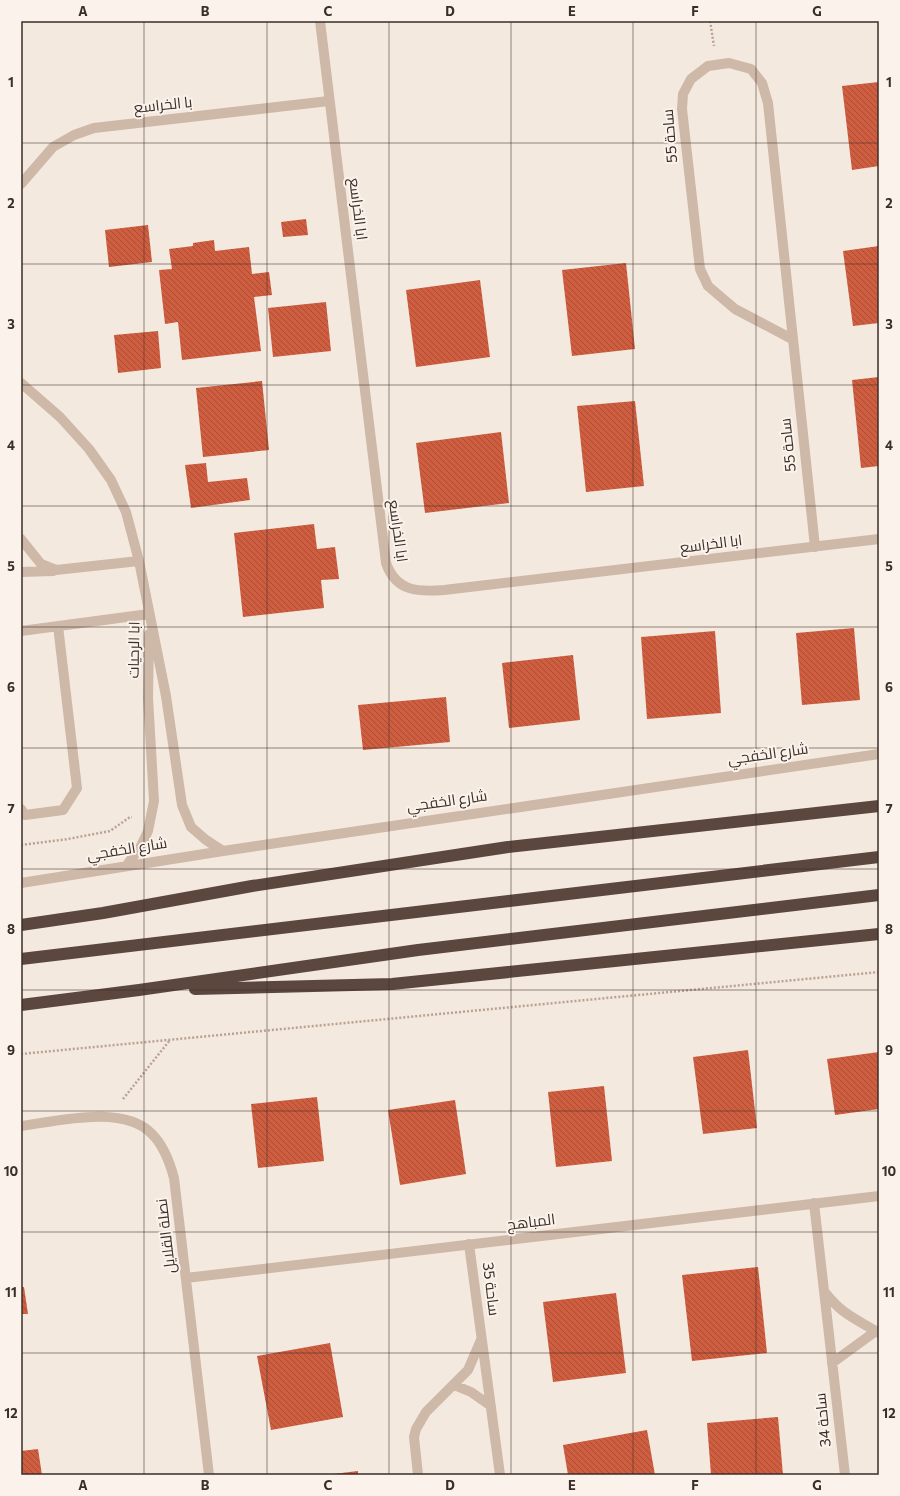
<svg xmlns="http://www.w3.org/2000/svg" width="900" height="1496" font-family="Commissioner,Cairo,sans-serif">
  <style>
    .building { fill: url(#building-back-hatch) }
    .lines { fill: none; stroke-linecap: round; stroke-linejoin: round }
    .path { stroke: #baa292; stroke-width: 2.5; stroke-dasharray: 2 2; stroke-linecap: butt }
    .minor { stroke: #ceb8a8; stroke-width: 10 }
    .highway { stroke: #5c473f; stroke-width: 12 }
    .grid { fill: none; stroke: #3a2e29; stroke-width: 1; stroke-opacity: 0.55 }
    .labels { text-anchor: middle; stroke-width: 4; stroke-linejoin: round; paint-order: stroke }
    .street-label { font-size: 15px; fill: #3a2e29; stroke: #fbf3eb }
    .neatline { fill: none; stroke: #3a2e29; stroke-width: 1.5 }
    .grid-label { font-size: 13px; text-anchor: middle; font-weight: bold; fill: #3a2e29 }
  </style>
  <defs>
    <pattern id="building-back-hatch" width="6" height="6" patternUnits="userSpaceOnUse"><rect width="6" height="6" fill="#cf5e41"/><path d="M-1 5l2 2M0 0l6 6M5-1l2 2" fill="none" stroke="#a94e36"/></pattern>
  </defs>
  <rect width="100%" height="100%" fill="#f4e9de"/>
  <path class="building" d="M879,82V166L852,170L842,86Z
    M306,219L308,235L283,237L281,222Z
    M148,225L152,262L109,267L105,230Z
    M214,240L215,251L249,247L252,274L269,272L272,295L254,297L261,351L182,360L178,322L165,324L159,270L172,269L169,249L193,246V243Z
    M879,246V323L853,326L843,251Z
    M626,263L635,349L572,356L562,270Z
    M480,280L490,357L416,367L406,290Z
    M326,302L331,351L273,357L268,308Z
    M158,331L161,368L118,373L114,335Z
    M879,377V466L861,468L852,380Z
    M262,381L269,450L203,457L196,388Z
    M635,401L644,486L586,492L577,406Z
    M501,432L509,503L425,513L416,443Z
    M206,463L208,482L247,478L250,500L191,508L185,465Z
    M314,524L317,549L335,547L339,579L321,580L324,608L243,617L234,533Z
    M854,628L860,700L802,705L796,633Z
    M715,631L721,713L647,719L641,637Z
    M573,655L580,720L509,728L502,663Z
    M446,697L450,742L363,750L358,705Z
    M748,1050L757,1128L703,1134L693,1057Z
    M879,1052V1109L835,1115L827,1059Z
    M604,1086L612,1161L556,1167L548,1092Z
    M317,1097L324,1161L258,1168L251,1104Z
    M455,1100L466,1174L400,1185L388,1110Z
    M758,1267L767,1353L692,1361L682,1275Z
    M21,1287H24L28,1314H21Z
    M616,1293L626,1373L553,1382L543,1302Z
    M330,1343L343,1417L271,1430L257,1356Z
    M778,1417L783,1475H711L707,1423Z
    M647,1430L655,1475H568L563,1445Z
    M38,1449L42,1475H21V1451Z
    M358,1471V1475H334L333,1474Z"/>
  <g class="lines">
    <path class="path" d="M710,21L714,46
      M21,845L68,839L110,831L130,817H132
      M21,1054L879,972
      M123,1099L170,1040"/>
    <path class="minor" d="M320,21L386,563C396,592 419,592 444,590L879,539
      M21,184L53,147L74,135L94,128L329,101
      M792,339L735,309L708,286L700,269L682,109L683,94L691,79L708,66L729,63L751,69L762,83L768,103L815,547
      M21,383L60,417L89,449L111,480L126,512L139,561L166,696L182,805L191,827L206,840L223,851
      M21,539L41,564L56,570L139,561
      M21,572L53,571
      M21,631L149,614
      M21,809L25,815L63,810L77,788L58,626
      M127,865L141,846L148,831L154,801L148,698L149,634
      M21,883L223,851L879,754
      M21,1126C58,1121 124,1104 152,1134C164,1146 170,1163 174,1178L209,1475
      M814,1203L845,1475
      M469,1244L500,1475
      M186,1278L879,1196
      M824,1291C842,1315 855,1318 879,1333
      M832,1363L876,1331
      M454,1385L471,1392L491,1406
      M418,1475L414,1437L416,1429L426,1412L468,1370L481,1340"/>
    <path class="highway" d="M21,925L103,913L252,886L508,847L879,806
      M21,959L879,857
      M195,989L392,984L879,934
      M21,1005L139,990L418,950L879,895"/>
  </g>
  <path class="grid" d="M144,21V1475M267,21V1475M389,21V1475M511,21V1475M633,21V1475M756,21V1475M21,143H879M21,264H879M21,385H879M21,506H879M21,627H879M21,748H879M21,869H879M21,990H879M21,1111H879M21,1232H879M21,1353H879"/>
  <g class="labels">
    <g class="street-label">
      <text transform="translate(163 105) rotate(-6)" y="5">با الخراسع</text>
      <text transform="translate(670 136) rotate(-95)" y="5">ساحة 55</text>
      <text transform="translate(358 209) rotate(83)" y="5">ابا الخراسع</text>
      <text transform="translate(788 445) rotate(-96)" y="5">ساحة 55</text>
      <text transform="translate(398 531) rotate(82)" y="5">ابا الخراسع</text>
      <text transform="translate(711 544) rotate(-7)" y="5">ابا الخراسع</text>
      <text transform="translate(134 650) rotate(-89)" y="5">ابا الرحيات</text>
      <text transform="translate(768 754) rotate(-8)" y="5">شارع الخفجي</text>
      <text transform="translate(447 801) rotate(-8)" y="5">شارع الخفجي</text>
      <text transform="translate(127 849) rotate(-9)" y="5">شارع الخفجي</text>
      <text transform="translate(531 1222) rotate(-7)" y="5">المباهج</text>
      <text transform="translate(166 1236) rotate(-97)" y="5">نصلة القلايل</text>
      <text transform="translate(491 1289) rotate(83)" y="5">ساحة 35</text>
      <text transform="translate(823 1420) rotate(-96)" y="5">ساحة 34</text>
    </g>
  </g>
  <rect width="900" height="1496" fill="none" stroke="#fbf3eb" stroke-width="44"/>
  <rect x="22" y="22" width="856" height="1452" class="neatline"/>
  <g class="grid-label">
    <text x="83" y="16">A</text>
    <text x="205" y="16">B</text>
    <text x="328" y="16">C</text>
    <text x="450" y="16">D</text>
    <text x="572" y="16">E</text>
    <text x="695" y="16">F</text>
    <text x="817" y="16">G</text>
    <text x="11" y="87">1</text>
    <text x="889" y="87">1</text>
    <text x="11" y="208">2</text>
    <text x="889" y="208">2</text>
    <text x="11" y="329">3</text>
    <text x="889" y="329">3</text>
    <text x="11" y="450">4</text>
    <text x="889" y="450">4</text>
    <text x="11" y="571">5</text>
    <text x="889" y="571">5</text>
    <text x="11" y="692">6</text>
    <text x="889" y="692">6</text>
    <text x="11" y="813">7</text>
    <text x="889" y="813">7</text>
    <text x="11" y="934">8</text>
    <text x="889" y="934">8</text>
    <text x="11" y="1055">9</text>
    <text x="889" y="1055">9</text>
    <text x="11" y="1176">10</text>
    <text x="889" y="1176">10</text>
    <text x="11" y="1297">11</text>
    <text x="889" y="1297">11</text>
    <text x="11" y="1418">12</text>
    <text x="889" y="1418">12</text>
    <text x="83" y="1490">A</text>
    <text x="205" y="1490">B</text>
    <text x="328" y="1490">C</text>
    <text x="450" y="1490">D</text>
    <text x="572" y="1490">E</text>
    <text x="695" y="1490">F</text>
    <text x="817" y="1490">G</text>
  </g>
</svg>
